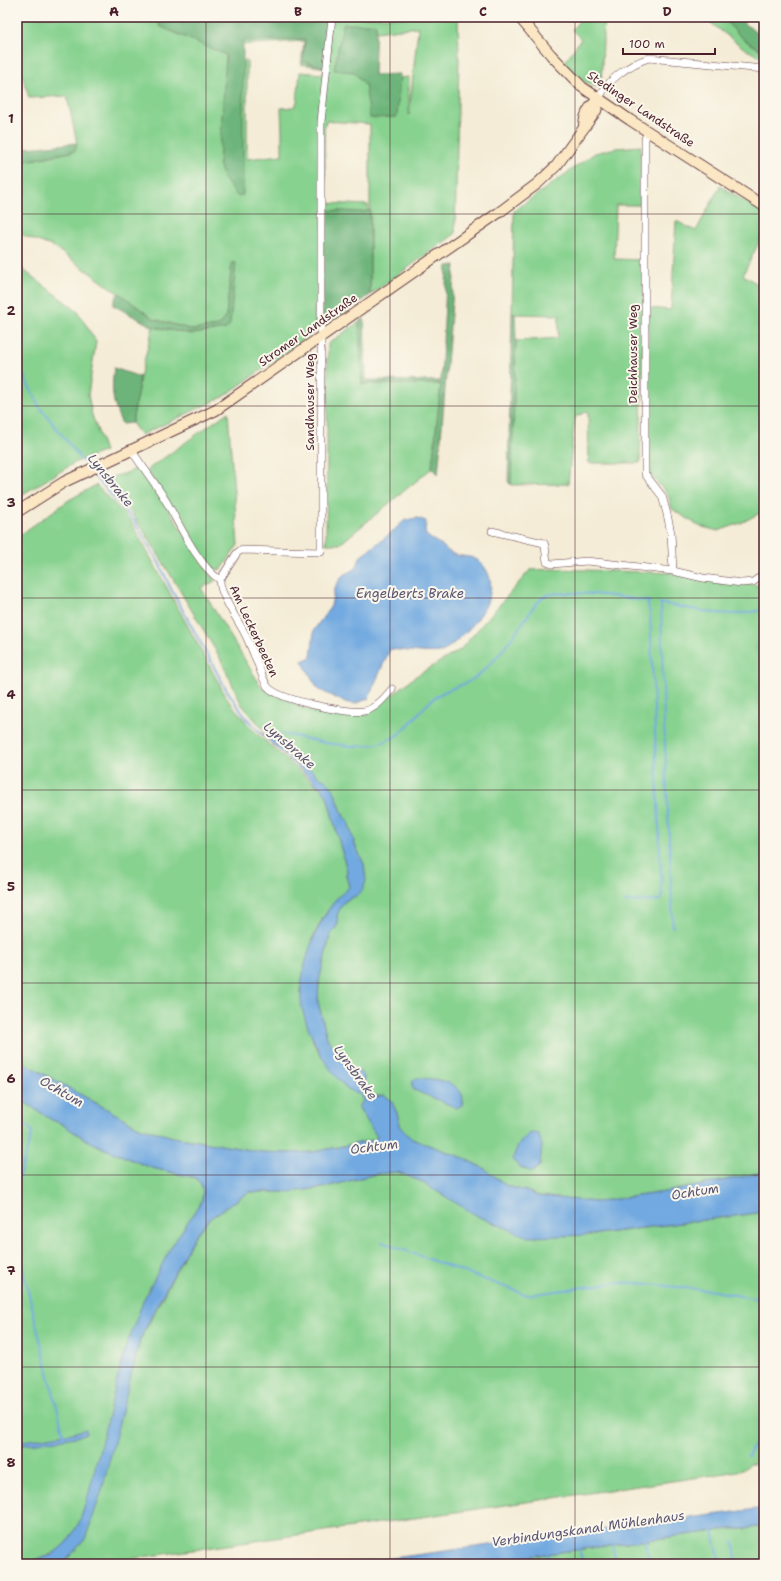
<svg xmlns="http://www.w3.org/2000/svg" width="781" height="1581" font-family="'Shantell Sans',sans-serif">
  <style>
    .green { fill: #87d28f; stroke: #68785d; fill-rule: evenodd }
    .forest { fill: #6db47a; stroke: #5c6a52 }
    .water { fill: #71a9e0; stroke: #5e6486 }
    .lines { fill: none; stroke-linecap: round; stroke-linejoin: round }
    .stream { stroke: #71a9e0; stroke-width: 2 }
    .minor-casing { stroke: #643e45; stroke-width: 8 }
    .secondary-casing { stroke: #643e45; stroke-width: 12 }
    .minor { stroke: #fff; stroke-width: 7 }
    .secondary { stroke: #fbe7c3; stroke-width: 10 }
    .grid { fill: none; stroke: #4a1f2b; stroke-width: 1; stroke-opacity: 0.55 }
    .labels { text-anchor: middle; stroke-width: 4; stroke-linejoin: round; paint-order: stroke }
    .street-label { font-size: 12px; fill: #4a1f2b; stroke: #fbf7ec }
    .water-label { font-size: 13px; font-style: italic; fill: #5a5673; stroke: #fbf7ec }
    .neatline { fill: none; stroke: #4a1f2b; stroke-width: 1.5 }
    .grid-label { font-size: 13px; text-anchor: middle; font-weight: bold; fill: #4a1f2b }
  </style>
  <rect width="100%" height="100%" fill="#fbf7ec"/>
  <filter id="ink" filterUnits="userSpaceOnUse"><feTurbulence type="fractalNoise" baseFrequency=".025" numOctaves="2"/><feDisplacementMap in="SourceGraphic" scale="8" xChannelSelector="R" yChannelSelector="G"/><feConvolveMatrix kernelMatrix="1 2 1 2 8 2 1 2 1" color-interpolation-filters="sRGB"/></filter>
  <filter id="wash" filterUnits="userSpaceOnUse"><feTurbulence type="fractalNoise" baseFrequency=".012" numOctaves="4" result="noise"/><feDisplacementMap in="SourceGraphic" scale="16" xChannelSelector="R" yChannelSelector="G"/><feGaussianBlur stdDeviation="0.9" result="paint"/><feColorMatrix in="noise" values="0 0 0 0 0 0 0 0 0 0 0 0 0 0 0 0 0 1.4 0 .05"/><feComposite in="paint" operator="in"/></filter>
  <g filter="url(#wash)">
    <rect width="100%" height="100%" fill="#f4ecd6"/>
    <path class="green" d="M17,17H458L459,58L455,234L370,295V124L326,121L324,128L326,203L368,205L366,298L316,333L315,307V332L223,397L141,435L132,423L140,377L153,327L193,334L226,329L236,263H232L226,316L218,326L193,330L154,319L54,247L24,236L17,229V163L75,151L77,143L67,96L29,98L17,57ZM376,24V32L418,27L409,115V77L365,81ZM304,41L301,64L325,68L323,74L300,72L297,102L294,107L281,108L282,132V155L247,159V61H236L235,45Z
      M582,17H604L601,87C584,86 576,74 564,63L581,39L572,30Z
      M703,17H722L743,39L764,52V59L745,49Z
      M641,146L640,205H616L614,259L643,260L644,307L640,463H589L588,411L575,417L568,484L511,485L516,341L558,338L559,315L512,314L514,211L595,153L616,148Z
      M720,186L764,213V232L743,275L764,288V511L741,523L718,531L699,526L672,509L668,495L649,473L648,312V308L671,310L676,221L696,231Z
      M17,265L77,311L96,341L88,395L92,415L105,451L76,462L23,494L17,499Z
      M359,322L362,384H441L432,468L340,544H326L328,344Z
      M228,412L238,545L222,569L214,570L209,567L201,554L147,470Z
      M140,467C167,503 188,544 215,581L201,588L262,688L309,710L367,715L416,676L460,650L530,570L555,569L675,573L764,586V1172L672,1191L596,1202L538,1196L526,1191L507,1186L485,1169L461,1157L412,1139L401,1128L397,1113L384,1095L368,1098L364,1094L355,1072L345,1064L341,1055L338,1054L327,1038L318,1002L319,981L330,936L338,924L337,915L342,905L345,901L352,898L364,864L355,845L348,821L344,817L333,788L325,780L320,778L282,744L269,736L242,705L219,656L146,534L106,478L124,474Z
      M96,485L130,520L228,700L252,729L313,783L323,790L327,796L347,871L346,875L349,887L343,894L337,898L324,916L313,937L305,1014L314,1044L325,1061L347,1089L355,1092L356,1091L361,1096L364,1102L359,1108L377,1136L374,1140L313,1152L288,1153L262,1152L173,1137L139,1127L17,1059V537L69,500Z
      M17,1097L50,1119L62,1124L83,1138L105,1149L152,1168L196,1178L201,1184L203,1191L202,1200L170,1249L80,1521C76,1527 73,1535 69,1540C56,1556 36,1561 17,1563Z
      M398,1172L420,1181L590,1235L764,1212V1464H750L742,1470L714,1475L95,1564H63L85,1539L140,1340L194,1237L209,1219L249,1192H288L322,1188L376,1174Z
      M764,1524V1564H473L729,1529H745L757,1527Z"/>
    <path class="forest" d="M160,17H330L325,67L303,62L305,39L243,41V195L237,196L224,179L219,164L226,55L159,26Z
      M722,17H737L764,39V52L743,39Z
      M343,24H376L374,75L400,74L397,117L370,118L365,85L354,72L334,70Z
      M77,143L75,151L17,163V149Z
      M323,210L363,212L370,210V295L323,328Z
      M232,263H236L230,324L226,329L193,334L153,327L113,305L116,297L119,293L154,319L193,330L218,326L226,316Z
      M455,265L438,475L432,468L441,384H362L359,322L364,318L366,380L441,381L447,266Z
      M512,314H515L516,341L511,485L508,482Z
      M114,368L140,377L132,423L122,424C112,404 111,390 114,368Z"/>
    <path class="water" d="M417,518L426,521L425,533C429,539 434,540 440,544C444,546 447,551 451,553C463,559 472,553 482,564C506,591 475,626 454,643C451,645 447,649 444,651C435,655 401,650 390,649L368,699L354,704L344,702L318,689L302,661L311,657L314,630L331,606L334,590L341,577L357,567L360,557L391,533L405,520Z
      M257,730L282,744L320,778L325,780L333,788L344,817L348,821L355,845L364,864L366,881L363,889L358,895L345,901L342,905L337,915L338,924L330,936L319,981L318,1002L327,1038L338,1054H341C345,1064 350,1072 361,1072L364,1077V1086L362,1088L364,1094L369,1098L384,1095L391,1100L397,1113L401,1128L412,1139L461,1157L485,1169L507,1186L526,1191L538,1196L596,1202L672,1191L764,1172V1212L590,1235L528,1237L479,1217L420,1181L398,1172L376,1174L322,1188L288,1192H249L209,1219L194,1237L153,1313L140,1340L101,1494L85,1539L63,1564H17V1563L27,1562L52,1555L68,1541L80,1521L89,1492L125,1349L144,1299L170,1249L202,1200L203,1191L201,1184L196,1178L152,1168L105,1149L83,1138L62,1124L50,1119L17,1097V1059L139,1127L173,1137L262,1152L288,1153L313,1152L374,1140L377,1137L359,1108V1105L363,1102L361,1096L357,1092L355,1093C340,1086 330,1069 321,1055C314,1043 302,1016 301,1001C299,975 311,939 324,917C328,911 333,902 338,897C342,894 345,891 349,887L346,875L347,871L327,796L323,790Z
      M417,1078C433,1078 469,1082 462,1105L457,1108L414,1090L412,1087L413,1080Z
      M531,1133L539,1134L542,1145L540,1166L532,1172L518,1166L513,1159C516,1147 521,1139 531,1133Z
      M86,1429L87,1433L76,1437L17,1446V1442L73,1433Z
      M764,1508V1524L757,1527L745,1529H729L473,1564H349Z"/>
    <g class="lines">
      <path class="stream" d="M17,363L39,406L88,468
        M92,473L134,521L159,563L171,589L226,689L246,718L259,731
        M659,603L714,613L737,614L764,610
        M661,604L664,724L673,927
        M270,738L278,734H283C317,740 363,757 396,736C412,725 421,707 437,696C448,688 462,687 473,679C499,661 517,630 535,605C539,601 542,597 547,595C554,593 561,593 569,593C596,593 623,597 650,602
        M625,902L654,901L660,900L662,897L650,614L647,601
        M17,1117L29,1127L32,1133L17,1184
        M382,1242L527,1295L613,1283H638L715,1291L745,1297L764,1299
        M17,1247L64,1436
        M748,1456L764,1426
        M713,1530L720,1564
        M644,1538L650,1564
        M733,1541L737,1564
        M612,1543L616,1564
        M579,1548L583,1564
        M547,1551L549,1564
        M530,1553L532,1564"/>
    </g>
  </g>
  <g filter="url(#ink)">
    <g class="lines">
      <g class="minor-casing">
        <path id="minor" d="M599,99C606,80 630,64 649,58L764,69
          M648,131L645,139V474L662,496L667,514L671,533L673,571
          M132,451C143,468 156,484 166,501C180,525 197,564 220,580C219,593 237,619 244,632C248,639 251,648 255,657C258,663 264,683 268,687C279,700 348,714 364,711C375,710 386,696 392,689
          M492,531L544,543L545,546L547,562L552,564L587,561L673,571L703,578L742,583L753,582L764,574
          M220,580L237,553L241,550L321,552V122L332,17"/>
      </g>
      <g class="secondary-casing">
        <path id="secondary" d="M519,17L551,55L582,87L630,120L764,206
          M584,125C585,113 589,107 599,99
          M17,512L64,482L216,410L501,211L537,184L557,165L596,111L599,99"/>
      </g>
      <use href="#minor" class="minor"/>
      <use href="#secondary" class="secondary"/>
    </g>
  </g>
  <path class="grid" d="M206,17V1564M390,17V1564M575,17V1564M17,214H764M17,406H764M17,598H764M17,790H764M17,983H764M17,1175H764M17,1367H764"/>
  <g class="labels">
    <g class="street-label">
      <text transform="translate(641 109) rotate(34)" y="4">Stedinger Landstraße</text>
      <text transform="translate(308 330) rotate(-35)" y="4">Stromer Landstraße</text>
      <text transform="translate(633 354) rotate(-90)" y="4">Deichhauser Weg</text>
      <text transform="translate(310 402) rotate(-90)" y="4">Sandhauser Weg</text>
      <text transform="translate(254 631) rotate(65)" y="4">Am Leckerbeeten</text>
    </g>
    <g class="water-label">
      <text transform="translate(111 480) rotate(51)" y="5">Lynsbrake</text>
      <text x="410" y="598">Engelberts Brake</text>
      <text transform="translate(290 745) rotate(41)" y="5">Lynsbrake</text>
      <text transform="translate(356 1072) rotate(54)" y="5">Lynsbrake</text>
      <text transform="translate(62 1091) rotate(30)" y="5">Ochtum</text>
      <text transform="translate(374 1146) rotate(-7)" y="5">Ochtum</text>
      <text transform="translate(695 1191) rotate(-9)" y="5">Ochtum</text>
      <text transform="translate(588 1528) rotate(-8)" y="5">Verbindungskanal Mühlenhaus</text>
    </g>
  </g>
  <rect width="781" height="1581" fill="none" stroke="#fbf7ec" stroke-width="44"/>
  <path d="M623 48v6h92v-6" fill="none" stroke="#4a1f2b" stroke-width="2"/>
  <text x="629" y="48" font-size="12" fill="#4a1f2b" stroke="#fbf7ec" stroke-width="3" paint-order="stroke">100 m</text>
  <rect x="22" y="22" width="737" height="1537" class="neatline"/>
  <g class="grid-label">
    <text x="114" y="16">A</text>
    <text x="298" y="16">B</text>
    <text x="483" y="16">C</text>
    <text x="667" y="16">D</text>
    <text x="11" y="123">1</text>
    <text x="11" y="315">2</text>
    <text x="11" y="507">3</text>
    <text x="11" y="699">4</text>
    <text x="11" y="891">5</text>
    <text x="11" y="1083">6</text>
    <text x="11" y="1275">7</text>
    <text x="11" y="1467">8</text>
  </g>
</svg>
